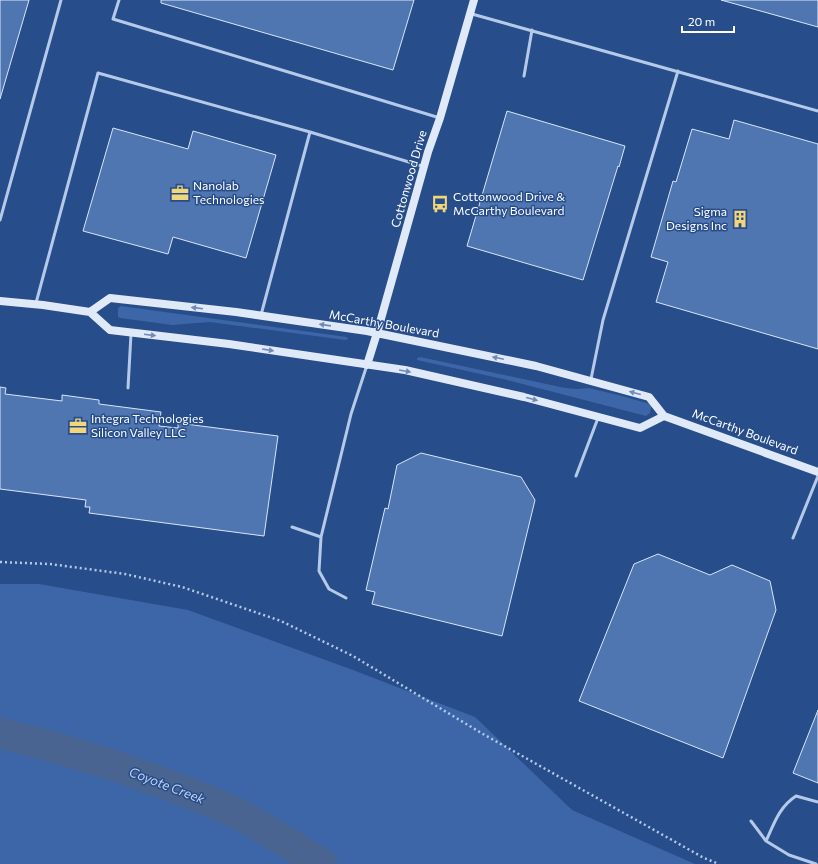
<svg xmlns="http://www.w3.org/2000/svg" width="818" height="864" font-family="Commissioner,sans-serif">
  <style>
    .green { fill: #3c66a7 }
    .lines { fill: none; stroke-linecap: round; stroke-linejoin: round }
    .river { stroke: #4a6491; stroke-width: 31 }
    .building { fill: #5076b2; stroke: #d9e5f7 }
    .path { stroke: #b5cae9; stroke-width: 2.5; stroke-dasharray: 2 3; stroke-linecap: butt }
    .lane { stroke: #b5cae9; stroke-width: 3 }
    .secondary { stroke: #e0e9f8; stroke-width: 8 }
    .oneway { fill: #718bb6 }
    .labels { text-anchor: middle; stroke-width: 3; stroke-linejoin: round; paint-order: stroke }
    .street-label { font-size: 12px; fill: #fff; stroke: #274d8a }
    .poi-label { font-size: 12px; fill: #fff; stroke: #274d8a; text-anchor: start }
    .water-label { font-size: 13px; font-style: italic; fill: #c1d4f1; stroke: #274d8a }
  </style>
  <rect width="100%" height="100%" fill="#274d8a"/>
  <path class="green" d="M121,306L347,337L348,339L345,340L210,322L172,325L120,318L118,317V308Z
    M420,357L565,388L577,389L589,388L622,396L650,404L651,407L650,413L646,416L503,379L417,360V358Z
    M0,584H39L188,610L353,670L475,717L572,810L695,864H0Z"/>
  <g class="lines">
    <path class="river" d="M0,733C54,746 107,762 160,782C186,792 213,801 238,814C267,829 294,847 322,864"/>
  </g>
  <path class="building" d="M0,0H29L0,99Z
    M161,0H414L393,70L161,3Z
    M721,0H818V27Z
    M507,111L625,146L619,167L618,166L583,280L467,246Z
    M734,120L818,144V349L656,302L668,262L651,257L673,181L676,182L692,129L729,139Z
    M113,128L188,149L193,131L276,155L246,258L173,237L168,254L83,231Z
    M0,387L6,388L5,394L62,401V395L99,400V404L161,412L159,426L178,428V423L278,436L264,536L89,513L90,507H85L86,500L0,489Z
    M421,453L521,477L535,500L502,636L372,604L375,592L366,590L385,508L388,509L397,465Z
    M658,554L710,575L732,565L770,581L776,610L723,758L579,701L634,564Z
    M818,710V783L793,773Z"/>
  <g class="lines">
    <path class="path" d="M0,562L50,564L125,574L182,587L281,621L353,656L483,734L704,858L719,864"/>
    <path class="lane" d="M119,0L113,19L440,118
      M472,14L818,111
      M524,76L532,30
      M0,220L61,0
      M36,303L98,73L310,132L422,166
      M261,315L310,132
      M591,379L603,320L678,71
      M128,388L131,334
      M576,476L598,418
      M292,527L321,537
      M793,538L818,476
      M346,598L329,589L319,571L321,537L351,414L367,365
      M751,821L766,841L789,855L816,864
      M766,841C774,824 779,807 796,796L818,802"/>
    <path class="secondary" d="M0,301L43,305L90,312L110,330L229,344L405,370L524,397L640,428L664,416
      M90,312L110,298L236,312L367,331L536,366L649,397L664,416L818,472
      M367,365L377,333L428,152L440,118L474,0"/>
  </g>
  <defs><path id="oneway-solid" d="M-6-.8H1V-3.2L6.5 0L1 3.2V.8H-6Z"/></defs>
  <g class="oneway">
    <use href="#oneway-solid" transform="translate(197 308) rotate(-173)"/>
    <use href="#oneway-solid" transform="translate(325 325) rotate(-172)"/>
    <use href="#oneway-solid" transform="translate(150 335) rotate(7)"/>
    <use href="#oneway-solid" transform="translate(268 350) rotate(9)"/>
    <use href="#oneway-solid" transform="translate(498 358) rotate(-168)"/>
    <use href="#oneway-solid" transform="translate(405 371) rotate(10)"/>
    <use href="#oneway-solid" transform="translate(635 393) rotate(-165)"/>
    <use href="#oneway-solid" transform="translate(532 399) rotate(15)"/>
  </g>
  <defs>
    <g id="office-bare" transform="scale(1.38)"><path d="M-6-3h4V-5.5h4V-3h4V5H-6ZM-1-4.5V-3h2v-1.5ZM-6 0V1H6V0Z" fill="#f2d67b" stroke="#274d8a" stroke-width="2.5" paint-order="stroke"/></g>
    <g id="bus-bare" transform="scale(1.38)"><path d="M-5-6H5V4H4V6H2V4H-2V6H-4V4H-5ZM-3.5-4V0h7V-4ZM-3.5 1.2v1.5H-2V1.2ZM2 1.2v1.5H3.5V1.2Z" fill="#f2d67b" stroke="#274d8a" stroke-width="2.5" paint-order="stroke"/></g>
    <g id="building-bare" transform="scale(1.38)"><path d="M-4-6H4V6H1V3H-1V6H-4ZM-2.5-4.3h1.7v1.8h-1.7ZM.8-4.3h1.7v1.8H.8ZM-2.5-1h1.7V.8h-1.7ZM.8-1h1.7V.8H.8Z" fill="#f2d67b" stroke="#274d8a" stroke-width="2.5" paint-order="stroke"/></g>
  </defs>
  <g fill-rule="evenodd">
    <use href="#office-bare" x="180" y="193"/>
    <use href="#bus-bare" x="440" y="204"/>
    <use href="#building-bare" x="740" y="219"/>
    <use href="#office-bare" x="78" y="426"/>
  </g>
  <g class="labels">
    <g class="street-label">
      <text transform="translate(409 179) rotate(-74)" y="4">Cottonwood Drive</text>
      <text transform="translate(384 324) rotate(10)" y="4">McCarthy Boulevard</text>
      <text transform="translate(745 432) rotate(20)" y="4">McCarthy Boulevard</text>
    </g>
    <g class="poi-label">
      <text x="193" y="190">Nanolab<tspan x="193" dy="14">Technologies</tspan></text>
      <text x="453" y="201">Cottonwood Drive &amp;<tspan x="453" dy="14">McCarthy Boulevard</tspan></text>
      <text x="727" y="216" text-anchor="end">Sigma<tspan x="727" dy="14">Designs Inc</tspan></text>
      <text x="91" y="423">Integra Technologies<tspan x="91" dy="14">Silicon Valley LLC</tspan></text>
    </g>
    <g class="water-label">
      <text transform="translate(167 785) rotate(21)" y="5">Coyote Creek</text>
    </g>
  </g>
  <path d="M682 26v6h52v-6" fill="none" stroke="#ffffff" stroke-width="2"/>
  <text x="688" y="26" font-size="12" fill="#ffffff" stroke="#274d8a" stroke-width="3" paint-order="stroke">20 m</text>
</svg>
